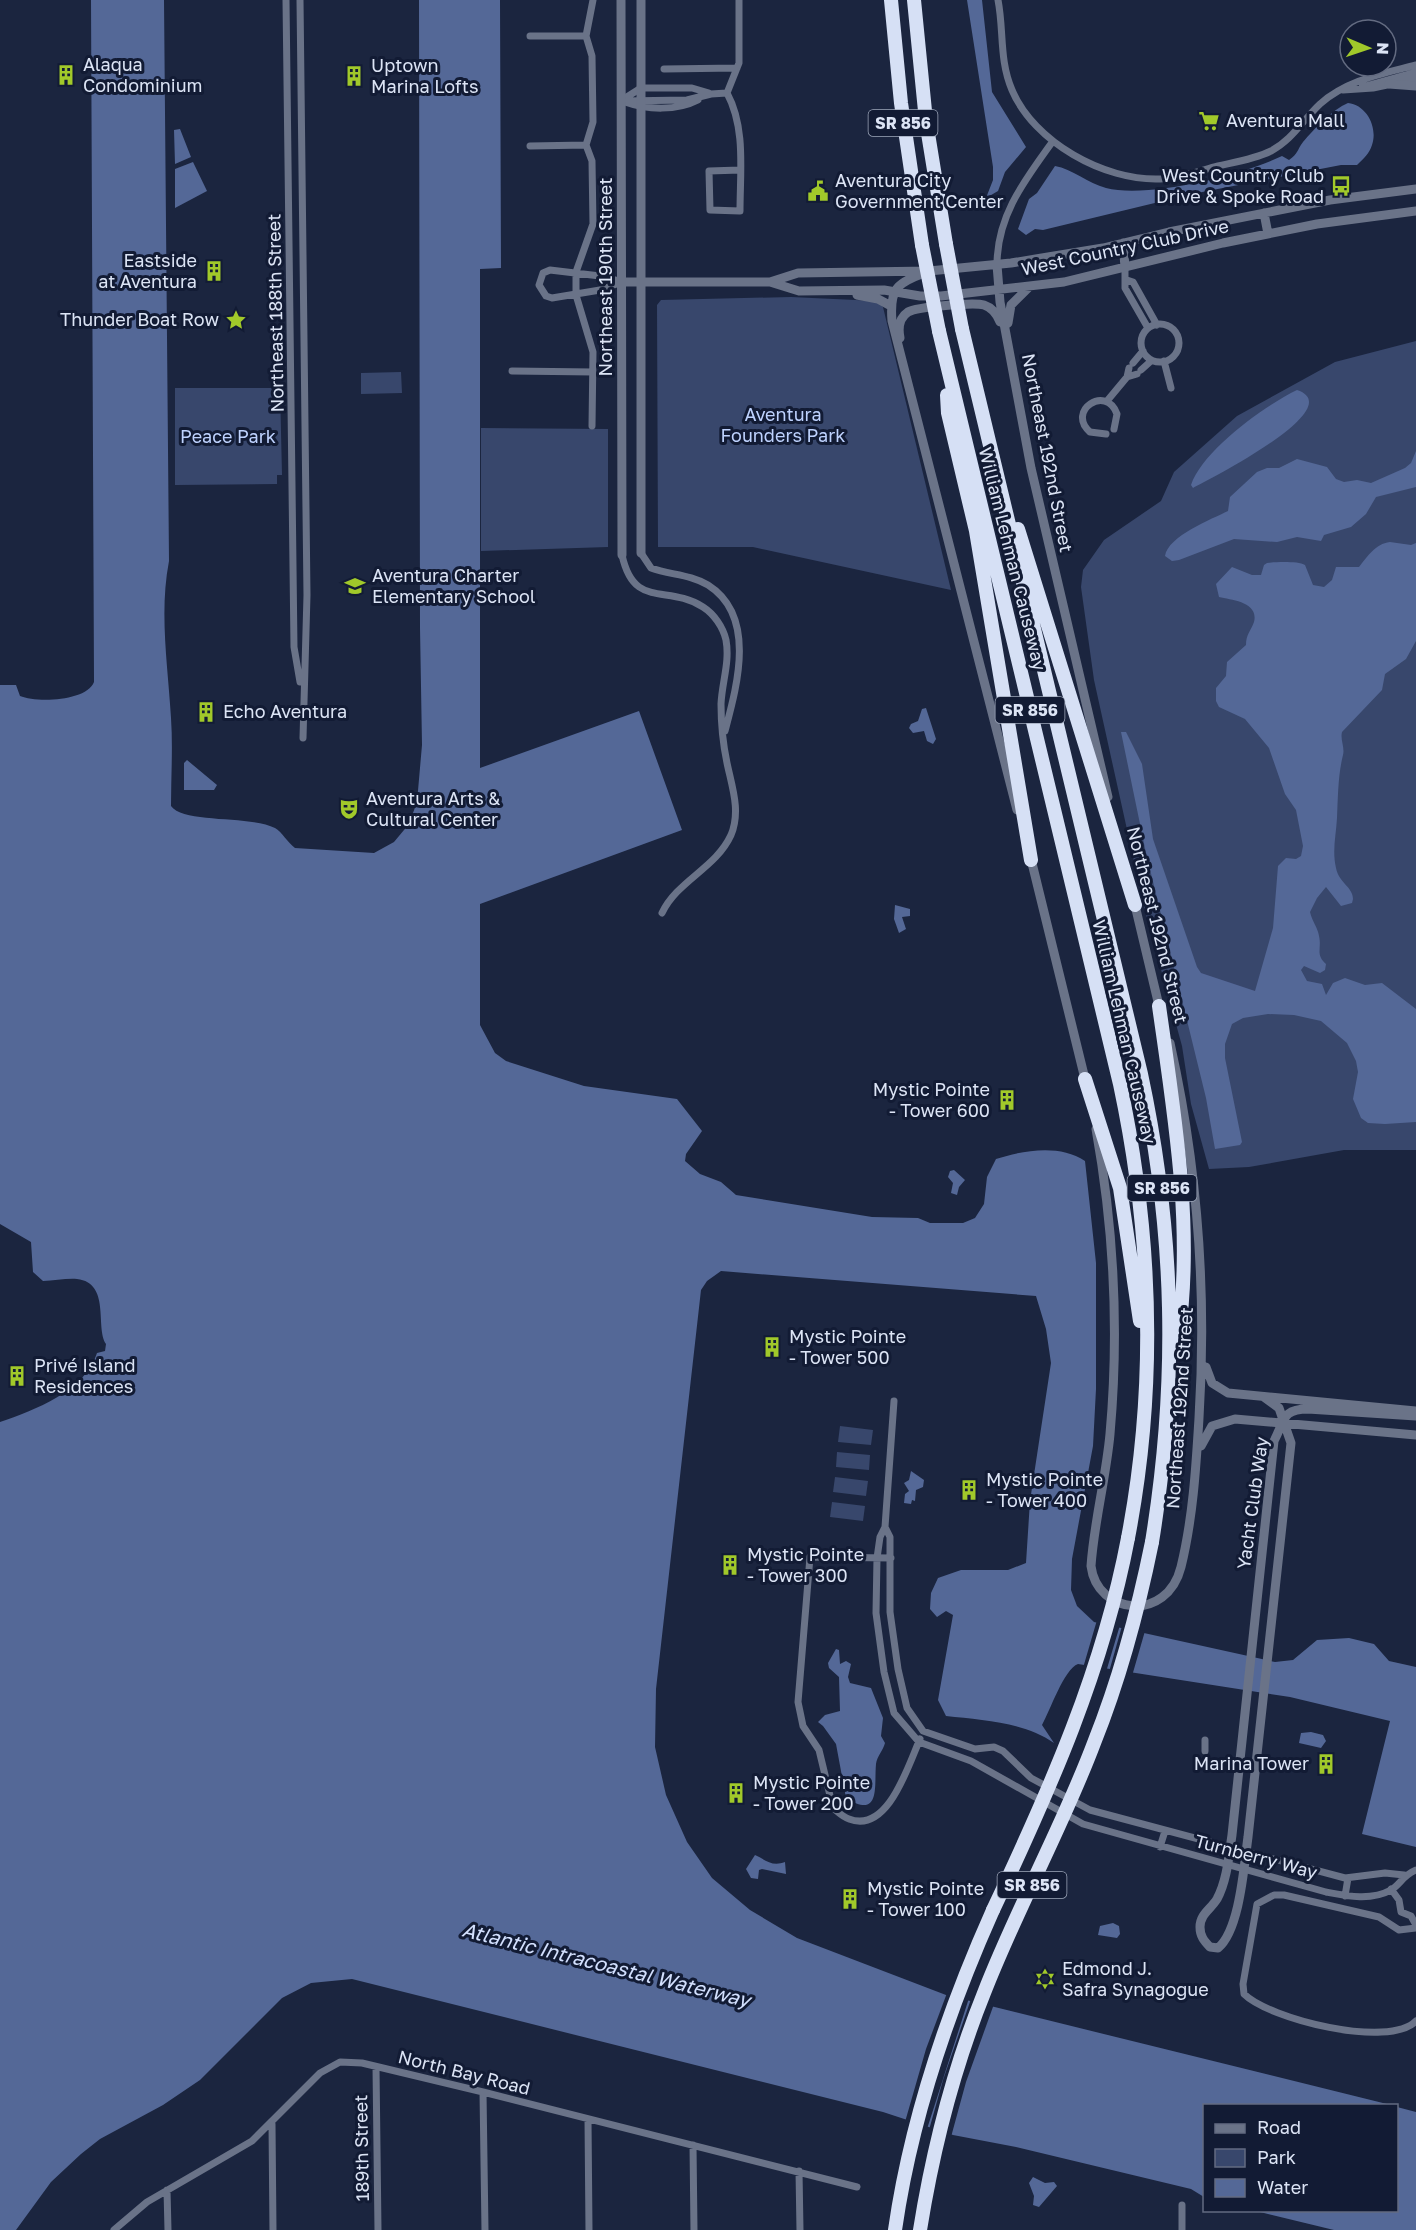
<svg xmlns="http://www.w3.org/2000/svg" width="1416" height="2230" font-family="'Golos Text',sans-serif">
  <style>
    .green { fill: #38476c }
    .water { fill: #546897 }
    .pier { fill: #1b253f }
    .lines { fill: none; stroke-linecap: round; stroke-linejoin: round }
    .minor { stroke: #6a7388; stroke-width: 7 }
    .tertiary { stroke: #6a7388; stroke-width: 9 }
    .motorway { stroke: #d6e0f5; stroke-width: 14 }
    .motorway-bridge { stroke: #d6e0f5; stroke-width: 14 }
    .labels { text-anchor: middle; stroke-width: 6; stroke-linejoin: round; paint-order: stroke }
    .shield { fill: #121b34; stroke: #9fa8bb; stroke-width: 1.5 }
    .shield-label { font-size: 16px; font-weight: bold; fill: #dce4f5 }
    .poi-label { font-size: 18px; fill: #dce4f5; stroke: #121b34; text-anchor: start }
    .street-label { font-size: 18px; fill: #dce4f5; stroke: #121b34 }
    .park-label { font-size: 18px; fill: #bed2fe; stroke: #121b34 }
    .water-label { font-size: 20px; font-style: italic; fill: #d3e0fe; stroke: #121b34 }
  </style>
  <rect width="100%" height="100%" fill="#1b253f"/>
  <path class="green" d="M791,297L877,301L883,307L951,590L753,547H658L657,305L661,300Z
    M1416,341V1150H1344L1249,1167L1209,1169L1191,1104L1182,1046L1145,911L1094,680L1081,587L1083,570L1104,540L1161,501L1174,472L1237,416L1335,362Z
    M401,372L402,393L361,394V373Z
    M175,388H280L282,475H277V484L175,485Z
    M481,428L608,429V547L481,551Z
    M840,1426L873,1430L871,1445L838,1442Z
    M837,1452L870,1455L869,1470L836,1467Z
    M835,1477L868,1481L866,1496L833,1492Z
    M832,1502L865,1506L863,1521L830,1517Z"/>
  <path class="water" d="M91,0H164L169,561C159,613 168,666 171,718C173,747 171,777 171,806C184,824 250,815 275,828C282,832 288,843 295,848L374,853L394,842L409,824L417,802L422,745L420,628L419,0H500L501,268L480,269V768L639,711L682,830L480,904V1025L495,1053L506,1061L584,1086L677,1099L702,1131L686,1154L685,1161L700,1174L721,1182L736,1195L872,1217L918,1218L930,1223H963L975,1218L984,1204L987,1177L996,1159C1024,1150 1060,1144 1085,1161L1096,1263V1389L1093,1446L1072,1559L1071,1590L1077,1606L1094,1622L1275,1662L1293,1660L1317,1640L1349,1638L1374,1644L1389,1661L1416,1667V1847L1362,1834L1390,1721L1290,1697L1078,1664C1064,1669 1050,1711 1042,1725L1054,1743C1024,1722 982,1720 946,1716L938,1700L953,1615L946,1611L937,1617L930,1609L931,1593L938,1578L961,1570H1008L1026,1563L1030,1501L1051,1363L1046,1329L1036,1296L721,1271L707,1281L701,1290L656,1689L655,1747L666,1795L687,1842L712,1878L750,1910L797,1938L946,1995L1391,2105L1204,2106V2197L1191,2189L1016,2147L953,2135L883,2112L352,1979L311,1983L282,1998L200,2080L163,2105L100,2139L81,2154L51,2182L16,2230H0V1422C35,1410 85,1391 97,1353L105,1351L106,1344C95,1327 111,1283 77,1279C67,1278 54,1281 43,1281L33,1272L31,1242L0,1224V685H16L20,696C37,703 87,701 94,682Z
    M967,0H982L992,92L1026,147L1005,172L998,191L986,198L993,180V167Z
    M1348,103C1367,105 1378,128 1372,145C1369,154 1364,158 1357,165H1341L1192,194L1043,230L1035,229L1026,235L1018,229L1029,199L1037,193L1055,166C1072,169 1088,183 1106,188C1147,199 1243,175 1282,156L1289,160C1298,154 1297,150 1303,142C1315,128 1332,110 1348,103Z
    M180,129L191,157L175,164L174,130Z
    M193,162L207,191L175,208V169Z
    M1297,390C1351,408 1206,481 1193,488L1191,485C1203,450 1264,406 1297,390Z
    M1416,451V487L1376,497L1366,514L1351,527L1324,535L1321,541L1297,537L1277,542L1234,539L1179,560L1172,561L1165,556C1168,536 1212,519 1228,511L1230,497L1257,472L1267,468H1279L1297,459L1327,467L1336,479L1344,482L1357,480L1371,483L1405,468L1411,463Z
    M1390,542L1411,545L1416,543V641L1406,659L1385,674L1382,690L1342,732C1340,740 1345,747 1343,755C1338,775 1338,796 1337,818C1336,836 1332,850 1336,868C1339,883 1353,887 1353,899L1352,903L1341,906L1326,887L1317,898L1310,912C1312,921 1318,928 1319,936C1322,949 1315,954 1326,964L1325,970L1320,973L1304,966L1301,970L1307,981L1322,984L1326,995L1333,983L1345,978L1365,985L1382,983L1416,1009V1122L1385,1124L1368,1123L1361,1118L1353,1099L1358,1072L1356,1061L1347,1043L1321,1021L1294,1015L1268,1014L1243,1018L1232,1024L1225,1044V1058L1242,1142L1240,1145L1215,1149L1206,1098L1146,853L1121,732H1126L1142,764L1153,839L1197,967L1201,973L1255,991L1273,928L1278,866L1286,858L1296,859L1301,856L1303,846L1296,810L1285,794L1269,748L1245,719L1219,707L1216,701V688L1226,676L1227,662L1246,645C1246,634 1251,631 1254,622C1259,602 1232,600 1219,597L1216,584L1232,567L1252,575H1261L1264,565L1267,563C1276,562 1298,561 1305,565L1313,585L1324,587L1332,580L1336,567H1359C1368,556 1375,544 1390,542Z
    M926,708L936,739L933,744L927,741L924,731L913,733L909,728L911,724L918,721L922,709Z
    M187,760L217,785L214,790H184V763Z
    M895,905L910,909V916L902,917L906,929L899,933L894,919Z
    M954,1170L965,1180L959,1187L957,1195L951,1193L953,1183L948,1177L950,1171Z
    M911,1471L924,1480L923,1487L916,1490L915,1501L912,1500L911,1504L904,1503L905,1494L909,1491L904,1483L909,1480Z
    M836,1649L839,1650L840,1664L846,1661L851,1664L848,1677L850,1683L871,1688L883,1718L881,1736L885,1743C883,1751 877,1756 876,1764C874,1786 881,1820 846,1798L836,1744L823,1726L818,1722L825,1715L840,1711L839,1677L829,1668L828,1663Z
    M1311,1732L1323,1735L1326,1741L1321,1748L1299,1743L1301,1733Z
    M755,1855C766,1860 772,1867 785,1862L786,1874L762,1869L759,1870L758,1879L751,1878L746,1869Z
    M1113,1923L1119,1926L1120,1934L1117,1938L1098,1935L1100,1926Z
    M1397,2107L1416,2112V2230H1334L1256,2211L1396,2210Z
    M1033,2177L1045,2183L1054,2182L1057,2186L1039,2207L1033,2205L1034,2196L1029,2183Z"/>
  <path class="pier" d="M1097,1620L1120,1625L1106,1672L1083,1668Z
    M1122,1626L1145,1631L1132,1676L1109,1672Z
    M947,1993L969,1998L927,2129L905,2122L926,2049Z
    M971,1999L994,2004L966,2082L951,2137L929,2130L943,2080Z"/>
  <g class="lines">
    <path class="minor" d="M286,0L294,647L300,682
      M300,0L307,595L303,738
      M739,0V63L727,93C746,128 740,172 740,211L710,210L709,171L740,170
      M998,0C1004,30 999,60 1012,90C1034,142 1104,181 1160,179C1180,178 1199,171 1218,166C1236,162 1255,159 1271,151C1292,140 1303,120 1320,104C1347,80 1382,74 1416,65
      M530,36H586
      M664,69L737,68
      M1362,87L1416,72
      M1343,90L1373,88L1416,79
      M622,100L641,88H692L709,93
      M622,101L687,100L711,94L727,93
      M625,102C647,110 677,111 698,100
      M530,146L586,145
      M997,265C997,215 1025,180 1053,141
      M1125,267V288L1148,328
      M550,270L600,276L622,282L600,290L552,298L546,296L539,285L543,273Z
      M1127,280L1133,282L1157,325
      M1141 343a19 19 0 1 1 38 0a19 19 0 1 1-38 0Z
      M1164,361L1171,388
      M1133,363L1143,351
      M1141,370L1151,361
      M512,371L593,372
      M1127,377L1137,374
      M1107,401L1127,377L1129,368
      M592,426L593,352L576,295V272L593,224L592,161L586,145L593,122L592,56L586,36L593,0
      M1106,434L1090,432C1066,411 1106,384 1117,414L1114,429
      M641,553L651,568C670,575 690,574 708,585C757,616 737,686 725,731
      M622,555C634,610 667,584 703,607C714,614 723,627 726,640C730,662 722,682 721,704C721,722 723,744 727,763C732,787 741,811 731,835C716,868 677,881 662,913
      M894,1401L885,1527L880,1537L877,1558L876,1613L884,1672L894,1713L919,1742L971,1761L1083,1824L1326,1892C1347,1896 1371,1901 1391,1890C1401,1884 1402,1876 1416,1870
      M885,1527L890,1537V1612L898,1669L907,1708L923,1731L975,1749L994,1747L1003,1751L1031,1778L1090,1810L1345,1878L1385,1873L1404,1875
      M891,1558L810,1557L798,1702L803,1726L819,1750L833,1808C838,1812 843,1817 849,1819C888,1834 908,1766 920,1739
      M1205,1751V1740
      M1160,1847L1165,1831
      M1391,1889L1399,1900L1401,1912L1411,1916L1416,1925
      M1345,1896L1348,1878
      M1416,1928L1399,1930L1379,1917L1284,1895H1274L1257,1904L1243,1984L1244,1994C1269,2019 1389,2049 1416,2021
      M376,2067L378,2230
      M483,2092L485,2230
      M588,2119L589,2230
      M272,2124L273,2230
      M693,2145L694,2230
      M799,2171L800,2230
      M167,2190L168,2230
      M114,2230L147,2202L252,2141L320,2073L340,2062L362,2063L483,2092L857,2187
      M1182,2230V2205"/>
    <path class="tertiary" d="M621,0L622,555
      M641,0V553
      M1389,84L1416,86
      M1264,213L1268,234
      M1123,243L1125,267
      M997,265L1000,302L1031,468L1108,797
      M929,271C899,283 889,285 892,321L1017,810
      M622,282H770L799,291L884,290L920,296H941L1064,282L1223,243L1317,224L1416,211
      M770,282L798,273L929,271L1011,263L1103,248L1169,232L1330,200L1416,189
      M857,295L878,299L891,306
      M1008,323L1011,305L1028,288
      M900,338C898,328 899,318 908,312C917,307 974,302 984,305C993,308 997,314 1000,322
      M1030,855L1086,1083
      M1134,901L1160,1010
      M1096,1129C1114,1229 1119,1333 1110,1434C1106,1478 1094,1522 1091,1566C1097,1615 1167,1623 1181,1567C1193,1518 1196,1467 1199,1418C1207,1290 1198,1168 1170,1043
      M1206,1367L1212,1383L1228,1393L1416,1411
      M1264,1397L1279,1408L1291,1443L1248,1837C1244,1865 1240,1930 1218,1948L1210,1947C1204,1941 1200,1936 1200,1927C1200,1914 1211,1909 1217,1899C1227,1881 1229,1855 1232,1835L1274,1441C1285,1420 1282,1409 1308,1409L1416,1416
      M1201,1446L1212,1426L1235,1419L1416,1435"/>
    <path class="motorway" d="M891,0L901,103L922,245
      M914,0L926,121L946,244
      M962,329L1141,1074C1175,1233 1178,1382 1152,1542
      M939,331L1120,1084C1152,1234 1157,1387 1128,1538
      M947,395L948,413L976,531L1031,860
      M1018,529L1135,905
      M1159,1006C1174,1112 1194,1229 1178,1337
      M1085,1079L1120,1188L1140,1321
      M895,2230C911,2118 947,2013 993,1910"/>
    <path class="motorway-bridge" d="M946,244L962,329
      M922,245L939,331
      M993,1910C1050,1789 1103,1670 1128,1538
      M920,2230C933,2149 953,2070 984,1993C1017,1908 1062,1828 1094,1743C1120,1678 1138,1611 1152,1542"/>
  </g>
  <defs>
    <g id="building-bare" transform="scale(1.62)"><path d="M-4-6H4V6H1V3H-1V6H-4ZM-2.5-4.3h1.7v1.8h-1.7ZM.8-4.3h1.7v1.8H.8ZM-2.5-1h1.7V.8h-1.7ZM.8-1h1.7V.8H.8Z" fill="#a1c92a" stroke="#121b34" stroke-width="2.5" paint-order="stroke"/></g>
    <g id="supermarket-bare" transform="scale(1.62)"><path d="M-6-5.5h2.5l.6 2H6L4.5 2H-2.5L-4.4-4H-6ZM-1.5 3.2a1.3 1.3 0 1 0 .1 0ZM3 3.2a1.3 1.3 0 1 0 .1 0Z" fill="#a1c92a" stroke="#121b34" stroke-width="2.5" paint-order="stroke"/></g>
    <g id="bus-bare" transform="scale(1.62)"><path d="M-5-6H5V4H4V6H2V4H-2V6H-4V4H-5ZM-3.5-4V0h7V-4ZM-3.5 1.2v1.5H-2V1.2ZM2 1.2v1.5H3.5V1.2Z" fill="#a1c92a" stroke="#121b34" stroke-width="2.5" paint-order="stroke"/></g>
    <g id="civic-bare" transform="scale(1.62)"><path d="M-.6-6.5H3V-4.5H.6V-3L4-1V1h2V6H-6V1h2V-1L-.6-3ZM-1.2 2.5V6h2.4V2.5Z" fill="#a1c92a" stroke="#121b34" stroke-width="2.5" paint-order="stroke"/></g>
    <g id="sight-bare" transform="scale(1.62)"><path d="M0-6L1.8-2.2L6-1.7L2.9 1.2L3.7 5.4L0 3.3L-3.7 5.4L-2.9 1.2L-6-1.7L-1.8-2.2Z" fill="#a1c92a" stroke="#121b34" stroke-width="2.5" paint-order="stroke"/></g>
    <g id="school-bare" transform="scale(1.62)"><path d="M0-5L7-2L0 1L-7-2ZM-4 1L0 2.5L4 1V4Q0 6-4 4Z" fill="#a1c92a" stroke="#121b34" stroke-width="2.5" paint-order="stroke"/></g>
    <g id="theatre-bare" transform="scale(1.62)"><path d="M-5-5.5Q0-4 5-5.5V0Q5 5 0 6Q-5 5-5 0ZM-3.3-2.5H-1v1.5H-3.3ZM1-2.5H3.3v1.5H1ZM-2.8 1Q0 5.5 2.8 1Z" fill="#a1c92a" stroke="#121b34" stroke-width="2.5" paint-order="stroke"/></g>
    <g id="synagogue-bare" transform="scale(1.62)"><path d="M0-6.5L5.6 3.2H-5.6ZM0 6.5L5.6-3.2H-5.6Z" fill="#a1c92a" stroke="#121b34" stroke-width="2.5" paint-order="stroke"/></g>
  </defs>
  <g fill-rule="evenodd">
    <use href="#building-bare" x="66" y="75"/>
    <use href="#building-bare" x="354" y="76"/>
    <use href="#supermarket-bare" x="1209" y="121"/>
    <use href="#bus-bare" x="1341" y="186"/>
    <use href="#civic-bare" x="818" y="191"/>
    <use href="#building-bare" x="214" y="271"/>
    <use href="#sight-bare" x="236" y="320"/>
    <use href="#school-bare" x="355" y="586"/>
    <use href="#building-bare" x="206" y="712"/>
    <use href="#theatre-bare" x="349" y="809"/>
    <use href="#building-bare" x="1007" y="1100"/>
    <use href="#building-bare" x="772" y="1347"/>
    <use href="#building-bare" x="17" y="1376"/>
    <use href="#building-bare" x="969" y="1490"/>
    <use href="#building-bare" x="730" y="1565"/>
    <use href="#building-bare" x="1326" y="1764"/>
    <use href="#building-bare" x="736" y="1793"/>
    <use href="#building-bare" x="850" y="1899"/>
    <use href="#synagogue-bare" x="1045" y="1979"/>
  </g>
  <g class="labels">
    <g class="shield">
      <rect x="868.5" y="110" width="69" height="26" rx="4.5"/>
      <rect x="995.5" y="697" width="69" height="26" rx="4.5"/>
      <rect x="1127.5" y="1175" width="69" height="26" rx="4.5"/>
      <rect x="997.5" y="1872" width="69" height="26" rx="4.5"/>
    </g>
    <g class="shield-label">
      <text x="903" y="129">SR 856</text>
      <text x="1030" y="716">SR 856</text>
      <text x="1162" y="1194">SR 856</text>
      <text x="1032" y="1891">SR 856</text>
    </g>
    <g class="poi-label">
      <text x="83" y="71">Alaqua<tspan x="83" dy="21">Condominium</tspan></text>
      <text x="371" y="72">Uptown<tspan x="371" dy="21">Marina Lofts</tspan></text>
      <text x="1226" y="127">Aventura Mall</text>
      <text x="1324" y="182" text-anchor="end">West Country Club<tspan x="1324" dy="21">Drive &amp; Spoke Road</tspan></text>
      <text x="835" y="187">Aventura City<tspan x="835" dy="21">Government Center</tspan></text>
      <text x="197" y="267" text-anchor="end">Eastside<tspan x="197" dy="21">at Aventura</tspan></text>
      <text x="219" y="326" text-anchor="end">Thunder Boat Row</text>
      <text x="372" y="582">Aventura Charter<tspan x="372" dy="21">Elementary School</tspan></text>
      <text x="223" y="718">Echo Aventura</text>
      <text x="366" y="805">Aventura Arts &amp;<tspan x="366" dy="21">Cultural Center</tspan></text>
      <text x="990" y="1096" text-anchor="end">Mystic Pointe<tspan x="990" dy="21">- Tower 600</tspan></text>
      <text x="789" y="1343">Mystic Pointe<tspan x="789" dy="21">- Tower 500</tspan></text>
      <text x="34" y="1372">Privé Island<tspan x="34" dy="21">Residences</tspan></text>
      <text x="986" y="1486">Mystic Pointe<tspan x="986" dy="21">- Tower 400</tspan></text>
      <text x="747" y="1561">Mystic Pointe<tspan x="747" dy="21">- Tower 300</tspan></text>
      <text x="1309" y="1770" text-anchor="end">Marina Tower</text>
      <text x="753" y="1789">Mystic Pointe<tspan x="753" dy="21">- Tower 200</tspan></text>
      <text x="867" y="1895">Mystic Pointe<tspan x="867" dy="21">- Tower 100</tspan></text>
      <text x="1062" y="1975">Edmond J.<tspan x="1062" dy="21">Safra Synagogue</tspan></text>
    </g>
    <g class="street-label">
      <text transform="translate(1125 248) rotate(-12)" y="6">West Country Club Drive</text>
      <text transform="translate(606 277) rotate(-90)" y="6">Northeast 190th Street</text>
      <text transform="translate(276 313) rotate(-91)" y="6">Northeast 188th Street</text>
      <text transform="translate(1047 453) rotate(79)" y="6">Northeast 192nd Street</text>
      <text transform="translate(1012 559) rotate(76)" y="6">William Lehman Causeway</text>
      <text transform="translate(1157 925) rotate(76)" y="6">Northeast 192nd Street</text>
      <text transform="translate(1124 1032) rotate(77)" y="6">William Lehman Causeway</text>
      <text transform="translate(1180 1408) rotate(-86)" y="6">Northeast 192nd Street</text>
      <text transform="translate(1253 1503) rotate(-82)" y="6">Yacht Club Way</text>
      <text transform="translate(1256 1857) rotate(15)" y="6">Turnberry Way</text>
      <text transform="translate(464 2073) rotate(14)" y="6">North Bay Road</text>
      <text transform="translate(362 2148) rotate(-91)" y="6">189th Street</text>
    </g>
    <g class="park-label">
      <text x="783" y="421">Aventura<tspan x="783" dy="21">Founders Park</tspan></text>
      <text x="228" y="443">Peace Park</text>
    </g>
    <g class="water-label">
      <text transform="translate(606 1965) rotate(14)" y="7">Atlantic Intracoastal Waterway</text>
    </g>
  </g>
  <rect x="1203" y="2104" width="195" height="108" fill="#121b34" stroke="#636b81" stroke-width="1.5"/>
  <rect x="1215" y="2124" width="30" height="9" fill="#6a7388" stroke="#636b81" stroke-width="1.5"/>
  <text x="1257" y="2134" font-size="18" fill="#dce4f5">Road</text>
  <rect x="1215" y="2149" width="30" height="18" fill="#38476c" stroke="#636b81" stroke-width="1.5"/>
  <text x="1257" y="2164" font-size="18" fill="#dce4f5">Park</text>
  <rect x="1215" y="2179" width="30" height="18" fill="#546897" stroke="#636b81" stroke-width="1.5"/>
  <text x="1257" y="2194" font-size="18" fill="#dce4f5">Water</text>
  <g transform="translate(1368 48) rotate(92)"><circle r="28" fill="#121b34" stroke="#636b81" stroke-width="1.5"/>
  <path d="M0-4.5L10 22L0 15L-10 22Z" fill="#a1c92a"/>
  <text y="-9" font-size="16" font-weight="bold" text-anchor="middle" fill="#dce4f5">N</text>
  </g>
</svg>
